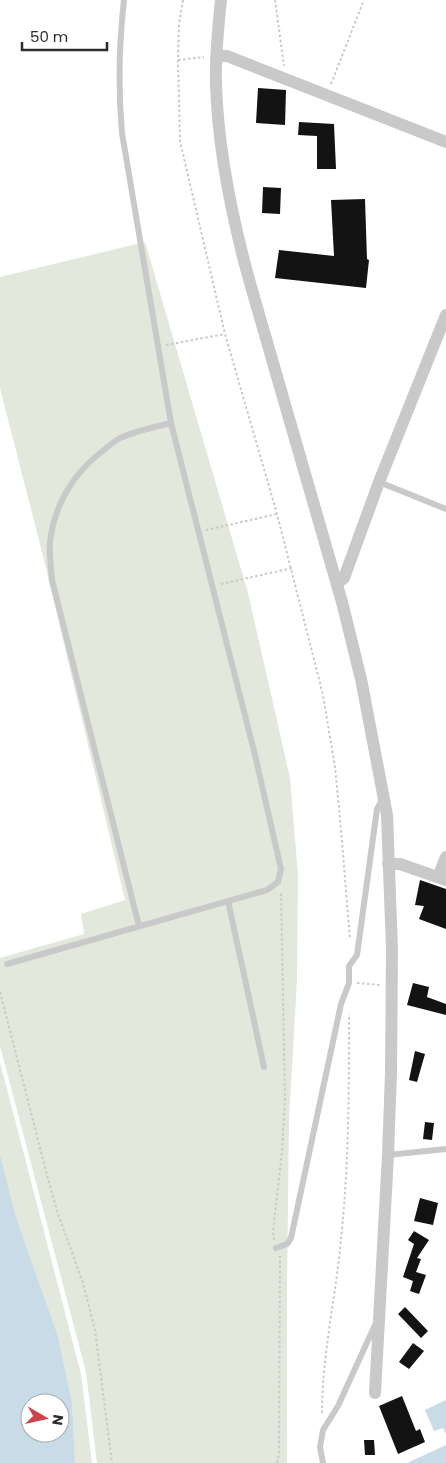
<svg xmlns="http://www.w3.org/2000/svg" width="446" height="1463" font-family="Poppins,sans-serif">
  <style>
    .green { fill: #e2e8db }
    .water { fill: #c9dbe6; fill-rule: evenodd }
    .building { fill: #131313 }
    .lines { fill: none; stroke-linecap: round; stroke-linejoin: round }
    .path { stroke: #c9c9c9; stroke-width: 2; stroke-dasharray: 2.5 2.5; stroke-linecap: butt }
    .lane { stroke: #c9c9c9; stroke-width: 6 }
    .street { stroke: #c9c9c9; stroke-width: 12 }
  </style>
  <rect width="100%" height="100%" fill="#fff"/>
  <path class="green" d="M145,242L248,593L290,778L298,875L297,981L289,1119L287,1284V1463H97L86,1372L0,1046V958L84,934L81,914L125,900L44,560L0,388V277Z
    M0,1062L81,1374L92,1463H75L72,1402L58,1336L16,1217L0,1154Z"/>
  <path class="water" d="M0,1154L16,1217L58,1336L72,1402L75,1463H0ZM30,1403H60V1433H30Z
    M446,1400V1434L443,1428L434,1431L425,1410Z
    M446,1445V1463H407Z"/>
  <path class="building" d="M258,88L286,90L285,125L256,123Z
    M299,122L334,124L336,169H317V136L298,135Z
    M263,187L281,188L280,214L262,213Z
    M365,199L367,259L369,260L366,288L275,278L279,250L334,256L331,200Z
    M420,880L446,889V929L419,919L424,906L415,905Z
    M413,983L429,987L427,997L446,1004V1015L407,1005Z
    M415,1051L425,1054L417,1082L409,1080Z
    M425,1122L434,1123L432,1140L423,1139Z
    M420,1198L438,1203L433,1225L414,1221Z
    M414,1231L429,1240L417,1258L421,1259L416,1272L426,1275L419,1294L410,1291L413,1281L403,1277L414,1244L408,1240Z
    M405,1307L428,1331L421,1338L398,1314Z
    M413,1343L424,1351L409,1369L399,1362Z
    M402,1396L416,1431L420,1429L425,1442L398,1454L379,1406Z
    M364,1440H374L375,1455H365Z"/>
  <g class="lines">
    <path class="path" d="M183,0L179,24L178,60L180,141L225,334L277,514L323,695L335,767L340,818L350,939
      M275,0L284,66
      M178,60L204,57
      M331,84L364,0
      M166,345L225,334
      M206,530L277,514
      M221,584L292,568
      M357,983L380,985
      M0,992L47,1175L58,1214L83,1283L95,1330L112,1463
      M274,1240L273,1232L282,1151L285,1100L281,891
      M322,1413C322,1355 336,1296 341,1239C349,1164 349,1089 349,1014
      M277,1463L279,1454L280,1256"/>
    <path class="lane" d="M379,482L446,509
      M228,901L264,1067
      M139,926L52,580C51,567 49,554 50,542C54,507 72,475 99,454C105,449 113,442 120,438C136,431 154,427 171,423
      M7,964L267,890L278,882L281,869L255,755L171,423L122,133C118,88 119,44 124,0
      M388,1155L446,1149
      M276,1248L287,1244L291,1238L341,1004L349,983V966L357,955L377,809L382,800
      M323,1463L320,1447L323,1430L338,1406L375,1325"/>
    <path class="street" d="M221,0C218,28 215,56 216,84C218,151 232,218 250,283L342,602L361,679L387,815L392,949L391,1073L388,1155L375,1393
      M217,56H227L446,142
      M337,583L344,578L379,482L446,315
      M388,864H400L446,880
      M438,877L446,857"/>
  </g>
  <g transform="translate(45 1418) rotate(99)"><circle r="24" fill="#ffffff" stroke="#ababab"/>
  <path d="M0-4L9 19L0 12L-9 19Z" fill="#cf424c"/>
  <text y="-8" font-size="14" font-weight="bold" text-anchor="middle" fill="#2c2c2c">N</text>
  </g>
  <path d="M22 42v8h85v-8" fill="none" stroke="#2c2c2c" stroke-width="2.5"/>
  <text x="30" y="42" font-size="15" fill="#2c2c2c" stroke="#ffffff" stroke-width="4" paint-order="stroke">50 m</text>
</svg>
